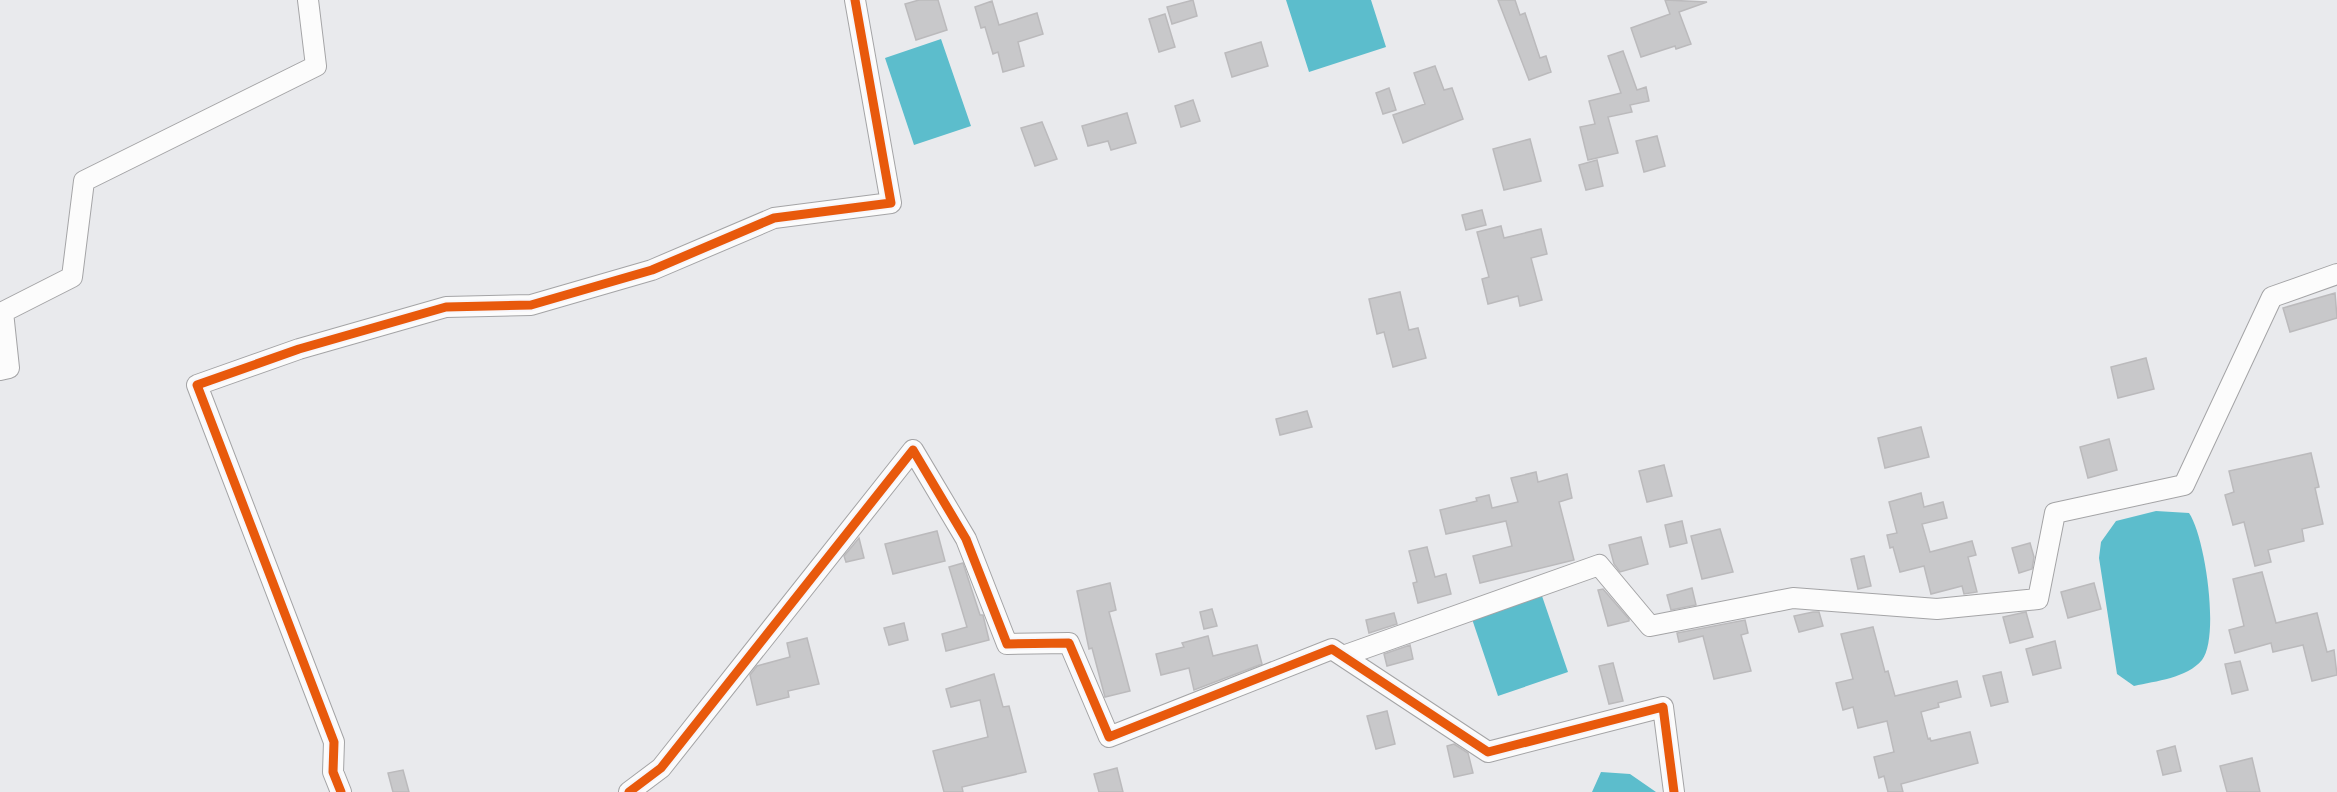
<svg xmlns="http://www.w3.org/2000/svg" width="2337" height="792" font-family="'Sofia Sans Condensed',sans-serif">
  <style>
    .water { fill: #5cbdcc }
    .building { fill: #c8c8ca; stroke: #bbbabc; stroke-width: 1.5 }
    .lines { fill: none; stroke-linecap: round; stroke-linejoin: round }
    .minor-casing { stroke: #a4a4a6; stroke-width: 22 }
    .minor { stroke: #fcfcfc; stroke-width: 20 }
    .cycleway-casing { stroke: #f6f6fb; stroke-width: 13 }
    .cycleway { stroke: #e8590c; stroke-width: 9 }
  </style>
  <rect width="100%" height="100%" fill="#e9eaed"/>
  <path class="water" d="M1286,0H1371L1386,47L1309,72Z
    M941,39L971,126L914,145L885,58Z
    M2156,511L2189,513C2205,536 2220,637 2202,660C2187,678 2156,681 2134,686L2117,674L2099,558L2101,542L2116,521Z
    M1542,596L1568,672L1498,696L1472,619Z
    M1601,772L1630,774L1656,792H1592Z"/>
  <path class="building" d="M919,0H938L947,30L916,40L905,4Z
    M1193,0L1197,16L1172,24L1167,7Z
    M1498,0H1515L1520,15L1525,13L1540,58L1546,56L1551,72L1529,80Z
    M1665,0L1707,2L1679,12L1691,44L1676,49L1675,46L1641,57L1631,28L1670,14Z
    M992,1L999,25L1037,13L1043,34L1018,42L1024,66L1003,72L998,52L993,54L985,27L981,28L975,7Z
    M1165,14L1175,47L1159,52L1149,19Z
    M1261,42L1268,66L1232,77L1225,53Z
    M1623,51L1637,90L1646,87L1649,101L1630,105L1632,112L1608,117L1618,153L1588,160L1580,127L1595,124L1589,101L1621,93L1608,56Z
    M1435,66L1444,90L1452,88L1463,119L1403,143L1393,115L1425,104L1414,73Z
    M1389,88L1396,110L1383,114L1376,93Z
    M1193,100L1200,121L1181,127L1175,106Z
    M1127,113L1136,143L1111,150L1108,141L1088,146L1082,126Z
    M1042,122L1057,159L1035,166L1021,128Z
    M1657,136L1665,166L1644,172L1636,141Z
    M1530,139L1541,181L1504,190L1493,149Z
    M1597,160L1603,186L1586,190L1579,165Z
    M1482,210L1486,225L1466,230L1462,215Z
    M1501,226L1504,238L1541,229L1547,254L1531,258L1542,300L1520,306L1518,296L1488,304L1482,279L1489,277L1477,232Z
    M1400,292L1409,330L1418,328L1426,358L1393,367L1384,332L1377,334L1369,299Z
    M2335,293L2337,318L2290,332L2283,308Z
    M2146,358L2154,389L2118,398L2111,367Z
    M1307,411L1312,427L1280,435L1276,419Z
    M1921,427L1929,457L1885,468L1878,438Z
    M2109,439L2117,470L2088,478L2080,447Z
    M2311,453L2319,487L2315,488L2323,524L2302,529L2304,541L2268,550L2271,562L2255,566L2244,522L2233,525L2225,495L2234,492L2229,471Z
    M1664,465L1672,496L1647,502L1639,471Z
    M1536,472L1538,482L1567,474L1572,498L1559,502L1574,560L1480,583L1473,556L1512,546L1506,521L1446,534L1440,510L1477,501L1476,498L1489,495L1492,508L1518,502L1511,478Z
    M1921,493L1924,507L1943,502L1947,518L1922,524L1930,552L1972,541L1976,555L1968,557L1977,592L1964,594L1962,586L1931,594L1924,566L1900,572L1893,547L1890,548L1887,535L1897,533L1889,502Z
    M1682,521L1687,543L1670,547L1665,525Z
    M1720,529L1733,572L1702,579L1691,536Z
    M937,531L945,561L893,574L885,544Z
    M1641,537L1648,564L1620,572L1614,564L1609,545Z
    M859,538L864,558L846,562L844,556Z
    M2030,543L2034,557L2032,569L2019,573L2012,548Z
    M1427,547L1435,577L1446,574L1451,594L1418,603L1413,583L1417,582L1409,551Z
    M1864,556L1871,586L1858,589L1851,559Z
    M963,563L980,615H983L989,640L946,651L942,634L967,627L949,567Z
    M2262,572L2276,623L2317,613L2327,652L2334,650L2337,675L2312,681L2303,645L2273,652L2271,643L2235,653L2229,630L2244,626L2233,579Z
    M1110,583L1116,610L1109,612L1130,691L1105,697L1092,648L1089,649L1077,591Z
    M2094,583L2101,609L2068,618L2061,592Z
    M1692,588L1696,605L1671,610L1667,595Z
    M1603,589L1629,619V621L1608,626L1598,590Z
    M1212,609L1217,626L1204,629L1200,612Z
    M1813,612H1819L1823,626L1799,632L1794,616Z
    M2026,612L2033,637L2010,643L2003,617Z
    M1394,613L1397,624L1369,633L1366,620Z
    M1745,620L1748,633L1741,635L1751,671L1714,679L1703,636L1679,642L1677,633Z
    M904,623L908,640L889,645L884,628Z
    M1873,627L1885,672L1888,671L1895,696L1957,681L1961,697L1938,703L1939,707L1921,712L1928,739L1930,738L1931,741L1970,732L1978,763L1901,784L1903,792H1888L1884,776L1879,778L1874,757L1894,752L1887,721L1858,728L1853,707L1843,710L1836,683L1853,679L1841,634Z
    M1208,636L1213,656L1257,645L1262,664L1194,690L1189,668L1161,675L1156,654L1184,647L1182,643Z
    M807,638L819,684L788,691L789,697L757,705L750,675L757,666L790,657L787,643Z
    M2055,641L2061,668L2033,675L2026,649Z
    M1410,645L1413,659L1387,666L1384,654Z
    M2240,661L2248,690L2232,694L2225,664Z
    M1613,663L1623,701L1609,704L1599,666Z
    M2001,672L2008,702L1991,706L1983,676Z
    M994,674L1003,707L1009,706L1026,772L962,787L963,792H944L933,751L988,737L980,700L951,707L946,689Z
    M1387,711L1395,744L1376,749L1367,716Z
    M1454,744L1468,753L1473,773L1454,777L1447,746Z
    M2175,746L2181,771L2163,775L2157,751Z
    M2252,758L2260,792H2227L2220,766Z
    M1117,768L1123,792H1099L1094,774Z
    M403,770L409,792H393L388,773Z"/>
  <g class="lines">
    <g class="minor-casing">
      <path id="minor" d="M0,370L9,368L3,312L72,277L84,181L316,66L308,0
        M1343,656L1599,565L1650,626L1793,598L1937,609L2038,599L2055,513L2184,485L2272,297L2337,274
        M341,792L333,772L334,742L197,385L299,349L446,307L531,305L652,270L774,218L891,203L855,0
        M629,792L661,768L913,450L966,539L1007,644L1069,643L1109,737L1332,649L1488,752L1663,707L1674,792"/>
    </g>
    <use href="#minor" class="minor"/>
    <g class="cycleway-casing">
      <path id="cycleway" d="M341,792L333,772L334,742L197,385L299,349L446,307L531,305L652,270L774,218L891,203L855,0
        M629,792L661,768L913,450L966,539L1007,644L1069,643L1109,737L1332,649L1488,752L1663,707L1674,792"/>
    </g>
    <use href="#cycleway" class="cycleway"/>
  </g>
</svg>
